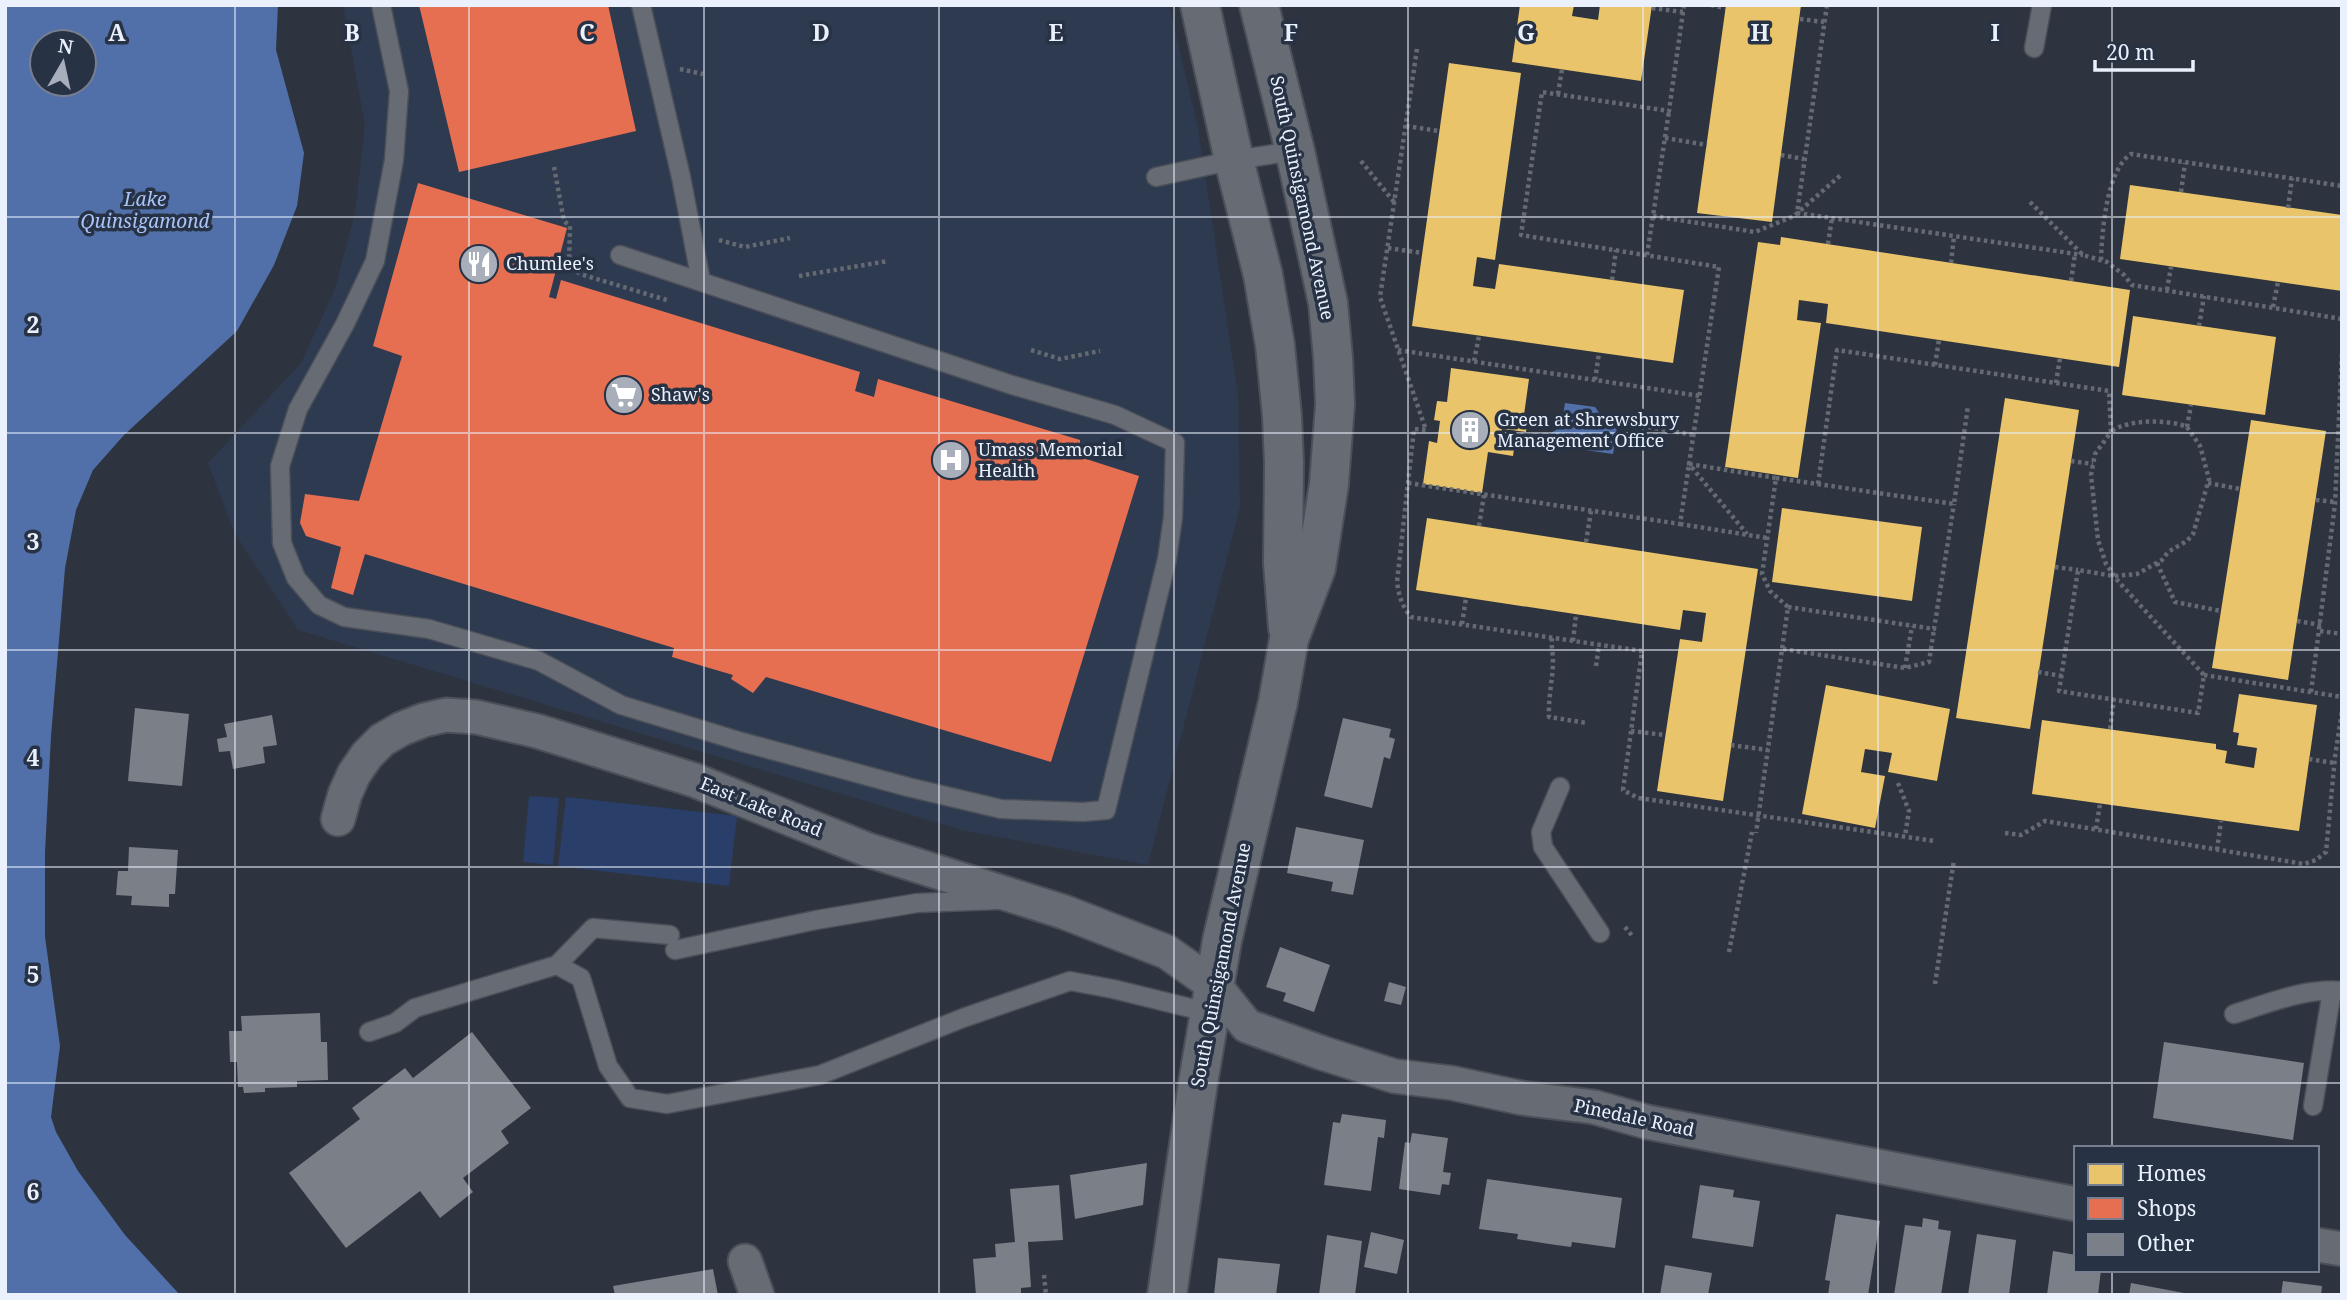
<svg xmlns="http://www.w3.org/2000/svg" width="2347" height="1300" font-family="'Noto Serif',serif">
  <style>
    .built { fill: #2e3a50 }
    .green { fill: #293e68 }
    .water { fill: #5170aa; fill-rule: evenodd }
    .homes { fill: #e9c46a }
    .shops { fill: #e76f51 }
    .building { fill: #7a7f88 }
    .lines { fill: none; stroke-linecap: round; stroke-linejoin: round }
    .lane-casing { stroke: #4a4f58; stroke-width: 21 }
    .street-casing { stroke: #4a4f58; stroke-width: 37 }
    .secondary-casing { stroke: #4a4f58; stroke-width: 42 }
    .path { stroke: #656a72; stroke-width: 4.5; stroke-dasharray: 3.5 3.5; stroke-linecap: butt }
    .lane { stroke: #676b74; stroke-width: 18 }
    .street { stroke: #676b74; stroke-width: 33 }
    .secondary { stroke: #676b74; stroke-width: 38 }
    .grid { fill: none; stroke: #eaf1fd; stroke-width: 2; stroke-opacity: 0.55 }
    .labels { text-anchor: middle; stroke-width: 7; stroke-linejoin: round; paint-order: stroke }
    .street-label { font-size: 18px; fill: #eaf1fd; stroke: #283245 }
    .poi-label { font-size: 18px; fill: #eaf1fd; stroke: #283245; text-anchor: start }
    .water-label { font-size: 19px; font-style: italic; fill: #a8c4f9; stroke: #283245 }
    .grid-label { font-size: 23px; text-anchor: middle; font-weight: bold; fill: #eaf1fd; stroke: #283245; stroke-width: 7; stroke-linejoin: round; paint-order: stroke }
  </style>
  <rect width="100%" height="100%" fill="#2e343f"/>
  <path class="built" d="M343,5H1169L1198,128L1238,395L1240,507L1148,865L961,830L298,630L235,534L208,463L301,363L335,289L355,213L365,125Z"/>
  <path class="green" d="M529,796L559,798L553,865L523,862Z
    M566,797L737,816L729,886L558,866Z"/>
  <path class="water" d="M5,5H278L276,50L304,153L297,206L274,265L237,331L124,435L93,470L76,510L65,568L51,736L45,852V937L60,1046L51,1117L56,1132L78,1171L125,1235L180,1295H5ZM42,42H84V84H42Z
    M1565,403L1595,407L1609,426L1617,427L1613,454L1564,447L1555,451L1546,436L1561,427Z"/>
  <path class="homes" d="M1520,5H1574L1572,16L1598,20L1600,5H1652L1641,81L1512,62Z
    M1726,5H1801L1772,222L1697,213Z
    M1449,63L1521,73L1495,260L1477,257L1473,286L1495,289L1499,264L1684,290L1673,363L1412,326Z
    M2130,185L2342,215V291L2120,259Z
    M1781,237L2130,290L2119,367L1826,323L1828,304L1799,300L1797,320L1821,323L1798,478L1725,467L1758,242L1780,245Z
    M2133,316L2276,337L2265,415L2122,395Z
    M1451,368L1529,379L1524,415L1528,416L1526,432L1502,429L1501,440L1515,441L1513,456L1488,452L1482,493L1423,484L1429,441L1437,443L1440,421L1434,420L1437,401L1447,402Z
    M2005,398L2079,410L2030,729L1956,718Z
    M2251,420L2326,431L2288,680L2212,668Z
    M1782,508L1922,527L1912,601L1772,582Z
    M1427,518L1758,569L1723,801L1657,791L1680,639L1702,642L1706,613L1683,610L1680,630L1416,590Z
    M1826,685L1950,709L1937,781L1888,772L1892,753L1865,749L1861,772L1885,776L1875,828L1802,814Z
    M2239,694L2317,705L2299,831L2032,794L2042,720L2216,744V749L2227,751L2225,763L2254,768L2257,748L2237,745L2239,733L2233,732Z"/>
  <path class="shops" d="M419,5H608L636,131L459,172Z
    M418,183L567,228L549,297L556,299L561,280L860,372L855,391L874,397L878,379L1080,440V457L1139,476L1051,762L766,677L753,693L731,679L733,675L672,657L674,648L365,554L353,595L331,588L341,547L306,536L300,523L305,494L359,501L402,356L373,346Z"/>
  <path class="building" d="M135,708L189,714L182,786L128,781Z
    M272,715L277,745L263,747L265,763L233,769L230,751L219,752L217,739L227,737L224,724Z
    M1343,718L1391,729L1389,737L1395,739L1390,759L1384,757L1372,808L1324,796Z
    M1296,827L1364,840L1353,895L1331,891L1333,882L1287,873Z
    M129,847L178,850L175,894H169V907L131,905L132,896L116,895L118,871H128Z
    M1280,947L1330,965L1314,1012L1283,1001L1286,993L1266,987Z
    M1389,982L1406,987L1401,1005L1384,1001Z
    M320,1013L321,1042H327L328,1080L297,1081V1087L265,1088V1092L244,1093L243,1087H238L237,1062H230L229,1031H242L241,1016Z
    M472,1032L531,1108L501,1131L509,1143L463,1178L473,1192L440,1218L420,1191L346,1248L289,1173L360,1119L352,1108L405,1068L413,1078Z
    M2164,1042L2304,1063L2293,1140L2153,1118Z
    M1342,1114L1386,1120L1384,1138L1378,1137L1371,1191L1324,1185L1333,1122L1340,1123Z
    M1412,1133L1448,1138L1443,1172L1451,1173L1449,1185L1442,1184L1440,1195L1399,1189L1405,1142L1410,1143Z
    M1147,1163L1143,1205L1075,1219L1070,1175Z
    M1487,1179L1622,1198L1615,1248L1572,1242L1571,1247L1549,1244L1517,1239L1518,1234L1479,1229Z
    M1059,1185L1063,1240L1028,1242L1031,1287L1021,1288V1295H976L973,1259L996,1257L995,1244L1015,1242L1010,1189Z
    M1700,1185L1734,1190L1733,1197L1760,1201L1753,1247L1692,1238Z
    M1836,1214L1880,1221L1868,1295H1828L1830,1281L1825,1280Z
    M1923,1218L1939,1221L1938,1229L1951,1231L1941,1295H1894L1905,1225L1922,1227Z
    M1371,1232L1404,1240L1397,1274L1364,1267Z
    M1977,1234L2016,1240L2009,1295H1968Z
    M1327,1235L1362,1241L1355,1295H1319Z
    M2053,1251L2076,1255V1270H2101L2098,1295H2047Z
    M1218,1258L1280,1264L1276,1295H1214Z
    M1665,1265L1712,1273L1708,1295H1660Z
    M713,1269L718,1295H615L613,1286Z
    M2283,1281L2322,1286L2321,1295H2281Z
    M2131,1283L2184,1293V1295H2129Z"/>
  <g class="lines">
    <g class="lane-casing">
      <path id="lane" d="M381,5L399,91L394,160L375,261L345,324L298,409L280,466L282,543L296,578L319,605L344,617L429,629L539,661L621,705L742,742L908,787L1001,809L1083,812L1106,810L1167,559L1173,517L1175,443L1115,415L1012,385L620,255
        M641,5L681,177L701,281
        M2034,48L2042,5
        M1156,177L1234,160L1295,151
        M1560,787L1541,832L1543,847L1600,933
        M675,950L816,920L917,903L998,900
        M557,965L593,928L670,935
        M2234,1014C2269,1003 2304,988 2342,991
        M369,1032L395,1023L415,1008L557,965L581,978L608,1066L630,1098L667,1104L820,1075L963,1018L1070,981L1113,989L1211,1013
        M2313,1106L2332,991"/>
    </g>
    <g class="street-casing">
      <path id="street" d="M338,819L345,794L354,774L367,755L382,740L401,729L424,720L446,715L476,717L537,731L694,780L868,850L1064,912L1167,952L1215,986L1247,1026L1322,1053L1394,1076L1452,1083L1522,1098L1594,1107L1647,1122L2076,1204
        M2317,1245L2342,1249
        M745,1261L757,1295"/>
    </g>
    <g class="secondary-casing">
      <path id="secondary" d="M1200,5L1234,160L1263,275L1275,345L1282,416L1284,463L1283,563L1288,628
        M1167,1295L1198,1083L1222,941L1278,702L1289,639L1316,568L1329,484L1335,404L1333,358L1328,303L1295,151L1259,5"/>
    </g>
    <path class="path" d="M1684,5L1669,111L1542,92L1521,235L1719,267L1689,464L1747,534
      M1711,5L1725,8
      M1827,5L1797,213L2083,255
      M1652,8L1683,12
      M1800,19L1824,22
      M1417,49L1380,297L1426,430L1414,429L1397,582C1399,596 1402,606 1411,617L1642,651L1623,790L1638,798L1935,841
      M680,69L703,74
      M1558,94L1562,69
      M1406,126L1439,131
      M1665,138L1707,145
      M1781,155L1804,159
      M1361,161L1394,202
      M554,167L564,221L570,226L569,265L580,274L670,301
      M2181,192L2185,163
      M2030,202L2083,255L2107,262L2124,275L2132,285L2342,319
      M2288,208L2292,178
      M1653,216L1755,232L1794,216L1842,174
      M719,240L745,247L790,238
      M1828,244L1832,218
      M1388,248L1422,253
      M1647,255L1669,111
      M2101,260C2102,233 2106,170 2131,154L2342,186
      M1951,263L1954,236
      M799,276L888,261
      M1612,280L1616,250
      M2071,281L2075,254
      M2167,290L2171,267
      M2273,307L2278,282
      M2199,326L2204,296
      M1031,350L1060,359L1100,351
      M1398,350L1700,396
      M1474,361L1479,336
      M1935,365L1939,340
      M1595,380L1599,353
      M2056,383L2060,358
      M1648,427L1694,435
      M2187,427L2191,405
      M2071,461L2093,464
      M1776,478L1954,504L1968,406
      M1408,483L1680,524L1689,464L1776,478L1762,574L1770,591L1788,607L1756,833
      M2208,483L2240,489
      M1818,484L1837,350L2109,391L2111,432L2095,454L2091,475L2098,540L2106,564L2118,581L2204,675L2198,713L2059,691L2078,570L2114,576L2137,574L2162,560L2168,552L2187,541L2193,534L2209,479L2200,446L2187,427C2169,419 2126,419 2111,432
      M2316,500L2335,502
      M1680,524L1767,538
      M1479,526L1484,495
      M1586,542L1591,511
      M2157,563L2175,602L2221,611
      M2055,567L2078,570
      M1788,607L1934,629L1954,504
      M2297,621L2321,625
      M1462,624L1466,598
      M2320,631L2342,634
      M1552,638C1551,646 1553,653 1553,660C1553,679 1548,697 1549,717L1587,723
      M1573,641L1576,615
      M1783,649L1905,668L1929,662L1934,629
      M1596,666L1599,645
      M1905,668L1912,626
      M2038,672L2062,676
      M2204,675L2342,697
      M2311,692L2335,504L2342,352
      M2110,729L2114,699
      M1631,731L1665,735
      M1731,745L1768,750
      M2309,759L2334,763
      M1898,783L1909,811L1905,836
      M2096,829L2100,804
      M2005,833L2021,835L2045,821L2304,864L2316,860L2326,852L2335,757L2342,711
      M2217,850L2221,821
      M1625,927L1633,937
      M1729,952L1752,832
      M1935,984L1954,860
      M1044,1275L1046,1295"/>
    <use href="#lane" class="lane"/>
    <use href="#street" class="street"/>
    <use href="#secondary" class="secondary"/>
  </g>
  <path class="grid" d="M235,5V1295M469,5V1295M704,5V1295M939,5V1295M1174,5V1295M1408,5V1295M1643,5V1295M1878,5V1295M2112,5V1148M5,217H2342M5,433H2342M5,650H2342M5,867H2342M5,1083H2342M2112,1270V1295"/>
  <defs>
    <g id="restaurant-disc" transform="scale(2.0125)"><circle r="9.5" fill="#a8afba" stroke="#283245"/><path d="M-5-6h1v4h1v-4h1v4h1v-4h1v5L-1.5 .5V6h-2V.5L-5-1ZM5-6V6H3V1.5H1.5Q1.5-4 5-6Z" fill="#fff"/></g>
    <g id="supermarket-disc" transform="scale(2.0125)"><circle r="9.5" fill="#a8afba" stroke="#283245"/><path d="M-6-5.5h2.5l.6 2H6L4.5 2H-2.5L-4.4-4H-6ZM-1.5 3.2a1.3 1.3 0 1 0 .1 0ZM3 3.2a1.3 1.3 0 1 0 .1 0Z" fill="#fff"/></g>
    <g id="building-disc" transform="scale(2.0125)"><circle r="9.5" fill="#a8afba" stroke="#283245"/><path d="M-4-6H4V6H1V3H-1V6H-4ZM-2.5-4.3h1.7v1.8h-1.7ZM.8-4.3h1.7v1.8H.8ZM-2.5-1h1.7V.8h-1.7ZM.8-1h1.7V.8H.8Z" fill="#fff"/></g>
    <g id="hospital-disc" transform="scale(2.0125)"><circle r="9.5" fill="#a8afba" stroke="#283245"/><path d="M-5-5h3v3.5h4V-5h3V5h-3V1.5h-4V5h-3Z" fill="#fff"/></g>
  </defs>
  <g fill-rule="evenodd">
    <use href="#restaurant-disc" x="479" y="264"/>
    <use href="#supermarket-disc" x="624" y="395"/>
    <use href="#building-disc" x="1470" y="430"/>
    <use href="#hospital-disc" x="951" y="460"/>
  </g>
  <g class="labels">
    <g class="street-label">
      <text transform="translate(1302 198) rotate(78)" y="6">South Quinsigamond Avenue</text>
      <text transform="translate(761 807) rotate(22)" y="6">East Lake Road</text>
      <text transform="translate(1221 965) rotate(-79)" y="6">South Quinsigamond Avenue</text>
      <text transform="translate(1634 1118) rotate(12)" y="6">Pinedale Road</text>
    </g>
    <g class="poi-label">
      <text x="506" y="270">Chumlee's</text>
      <text x="651" y="401">Shaw's</text>
      <text x="1497" y="426">Green at Shrewsbury<tspan x="1497" dy="21">Management Office</tspan></text>
      <text x="978" y="456">Umass Memorial<tspan x="978" dy="21">Health</tspan></text>
    </g>
    <g class="water-label">
      <text x="145" y="206">Lake<tspan x="145" dy="22">Quinsigamond</tspan></text>
    </g>
  </g>
  <g class="grid-label">
    <text x="117" y="41">A</text>
    <text x="352" y="41">B</text>
    <text x="587" y="41">C</text>
    <text x="821" y="41">D</text>
    <text x="1056" y="41">E</text>
    <text x="1291" y="41">F</text>
    <text x="1526" y="41">G</text>
    <text x="1760" y="41">H</text>
    <text x="1995" y="41">I</text>
    <text x="33" y="333">2</text>
    <text x="33" y="550">3</text>
    <text x="33" y="766">4</text>
    <text x="33" y="983">5</text>
    <text x="33" y="1200">6</text>
  </g>
  <rect width="2347" height="1300" fill="none" stroke="#eaf1fd" stroke-width="14"/>
  <rect x="2074" y="1146" width="245" height="126" fill="#283245" stroke="#767e8f" stroke-width="2"/>
  <rect x="2088" y="1164" width="35" height="21" fill="#e9c46a" stroke="#767e8f" stroke-width="2"/>
  <text x="2137" y="1181" font-size="21" fill="#eaf1fd">Homes</text>
  <rect x="2088" y="1198" width="35" height="21" fill="#e76f51" stroke="#767e8f" stroke-width="2"/>
  <text x="2137" y="1216" font-size="21" fill="#eaf1fd">Shops</text>
  <rect x="2088" y="1234" width="35" height="21" fill="#7a7f88" stroke="#767e8f" stroke-width="2"/>
  <text x="2137" y="1251" font-size="21" fill="#eaf1fd">Other</text>
  <g transform="translate(63 63) rotate(9)"><circle r="33" fill="#283245" stroke="#767e8f" stroke-width="2"/>
  <path d="M0-5L12 26L0 18L-12 26Z" fill="#a8afba"/>
  <text y="-10" font-size="19" font-weight="bold" text-anchor="middle" fill="#eaf1fd">N</text>
  </g>
  <path d="M2095 60v10h98v-10" fill="none" stroke="#eaf1fd" stroke-width="3.5"/>
  <text x="2106" y="60" font-size="21" fill="#eaf1fd" stroke="#283245" stroke-width="5" paint-order="stroke">20 m</text>
</svg>
